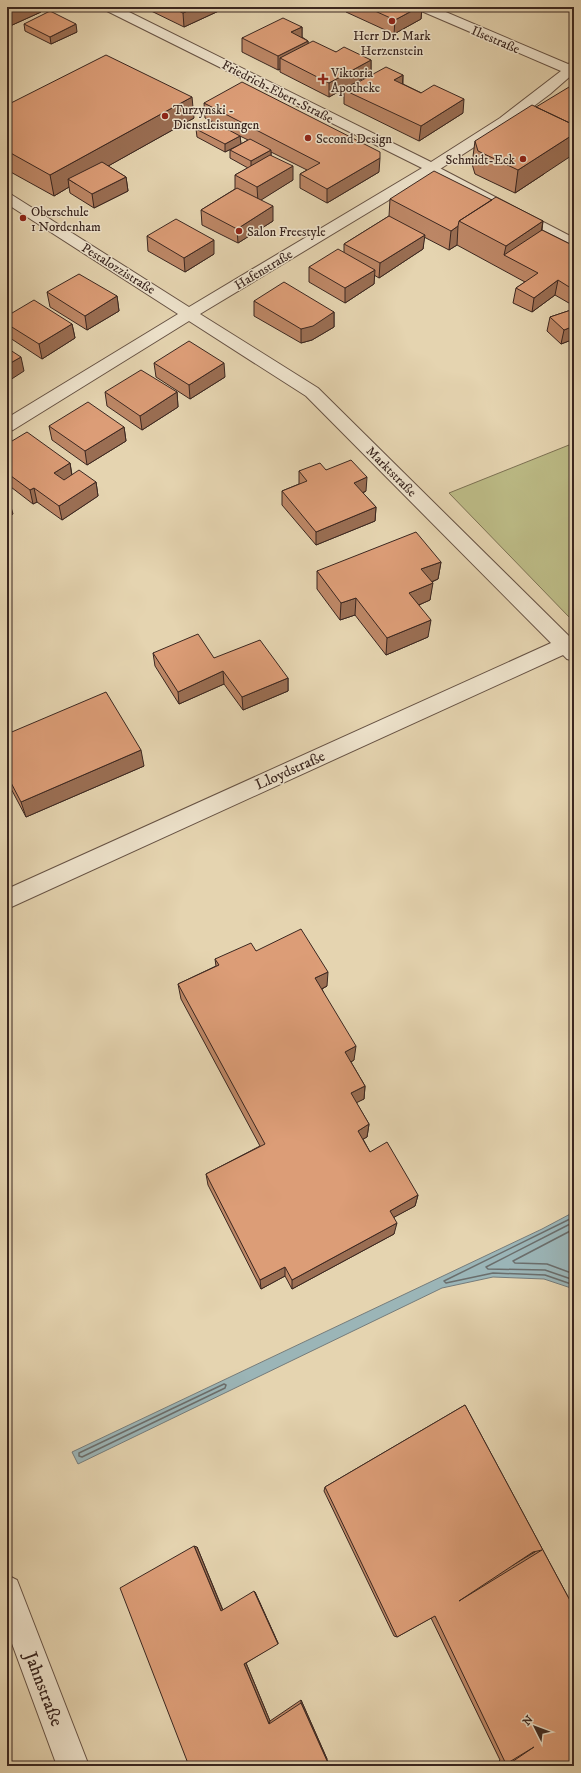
<svg xmlns="http://www.w3.org/2000/svg" width="581" height="1773" font-family="'IM FELL DW Pica',serif">
  <style>
    .green { fill: #bcbb86; stroke: #7c7153 }
    .water { fill: #9bb5b7; stroke: #757c7b }
    .lines { fill: none; stroke-linecap: round; stroke-linejoin: round }
    .shore { stroke: #6b6e6c; stroke-width: 1.5 }
    .pedestrian-casing { stroke: #665244; stroke-width: 2 }
    .minor-casing { stroke: #665244; stroke-width: 2 }
    .pedestrian { fill: #eee3cc; fill-rule: evenodd }
    .minor { fill: #eee3cc; fill-rule: evenodd }
    .wall { fill: #bd8766; stroke: #3b2720; fill-rule: evenodd }
    .shaded-wall { fill: #9a6e53; stroke: #3b2720 }
    .building { fill: #dc9d77; stroke: #3b2720; fill-rule: evenodd }
    .poi-dot { fill: #8f2418; stroke: #eee3cc; stroke-width: 1.5 }
    .labels { text-anchor: middle; stroke-width: 3; stroke-linejoin: round; paint-order: stroke }
    .far-poi-label { font-size: 13px; fill: #3b2720; stroke: #eee3cc; text-anchor: start }
    .far-street-label { font-size: 13px; fill: #3b2720; stroke: #eee3cc }
    .street-label { font-size: 15px; fill: #3b2720; stroke: #eee3cc }
    .near-street-label { font-size: 18px; fill: #3b2720; stroke: #eee3cc }
  </style>
  <rect width="100%" height="100%" fill="#e5d4b0"/>
  <filter id="stains"><feTurbulence type="fractalNoise" baseFrequency=".005" numOctaves="4"/><feColorMatrix values="0 0 0 0 .2 0 0 0 0 .09 0 0 0 0 .02 0 0 0 .5 -.17"/></filter>
  <radialGradient id="worn" r=".72"><stop offset=".6" stop-color="#630" stop-opacity="0"/><stop offset="1" stop-color="#630" stop-opacity=".3"/></radialGradient>
  <path class="green" d="M574,443V615L569,617L449,493Z"/>
  <path class="water" d="M574,1212V1289L544,1279L493,1277L442,1288L78,1464L72,1452L542,1229Z"/>
  <g class="lines">
    <path class="shore" d="M574,1217L444,1281L446,1283L493,1273L545,1275L574,1285
      M574,1222L486,1267L488,1269L545,1270L574,1280
      M574,1229L513,1261L515,1263L547,1264L574,1274
      M224,1384L226,1385L225,1388L82,1457L79,1456V1453Z"/>
    <g class="pedestrian-casing">
      <path id="pedestrian" d="M432,164L574,238V248L569,247L427,171L425,168L427,165Z"/>
    </g>
    <g class="minor-casing">
      <path id="minor" d="M103,7H119L431,162L500,118L561,71L419,10L417,7H434L568,64L574,62V73L550,94L510,124L437,171L200,314L318,388L573,640L574,661L567,659L563,655L7,909V889L551,643L306,396L189,321L13,430L7,432V418L178,314L7,204V194L12,195L189,307L422,168L105,10Z
        M7,1575L17,1580L89,1766H57L7,1630Z"/>
    </g>
    <use href="#pedestrian" class="pedestrian"/>
    <use href="#minor" class="minor"/>
  </g>
  <path class="wall" d="M7,7H40L41,12L10,26L7,25Z
    M143,7H223V9L184,27Z
    M346,7H422L421,19L394,34L346,12Z
    M24,24L77,32L51,44L25,31Z
    M302,27V37L308,41V44L336,52L371,60V74L329,97L280,72V69L278,70L242,52V38Z
    M403,75V84L463,113L419,141L344,104V90Z
    M204,103L379,172L327,203L300,188V174L307,170L271,152V155L293,180L260,200L273,221L238,243L202,225L201,210L235,189V175L248,168L230,158V150L248,140L240,136L241,144L225,152L197,137L196,129L211,121L205,118Z
    M7,105L194,118L108,166L126,177L128,191L94,208L70,193L69,187L54,196L7,170Z
    M475,141L544,174L515,193L475,174L472,164Z
    M390,199L492,200L543,221L542,230L574,246V306L555,295L532,312L513,303L516,288L525,282L457,245L449,250L424,237L423,249L379,278L374,275V284L345,303L309,282V267L344,253V244L389,216Z
    M147,236L214,254L185,272L148,251Z
    M47,292L117,296L119,311L87,330L50,307Z
    M254,301L334,312V327L312,340L301,343L254,316Z
    M574,309V339L561,344L547,331L550,317Z
    M7,316L72,324L75,338L42,359L7,336Z
    M574,359V370L572,368Z
    M154,363L225,377L190,399L156,377Z
    M105,392H177L178,407L142,430L107,406Z
    M49,426L124,427L126,441L87,465L52,440Z
    M7,444L70,463L72,475L96,482L98,496L62,520L37,502L33,504L7,484Z
    M326,470L366,491L363,493L376,507L375,521L316,545L282,505V491L299,484V471Z
    M441,562L438,579L432,582L430,600L419,605L428,637L386,655L355,615L340,620L317,589V571Z
    M153,653L214,658L288,678V691L243,710L224,684L179,704L155,666Z
    M7,734L144,766L26,817L7,781Z
    M256,951L327,986L322,989L354,1060L351,1062L365,1086L364,1099L356,1102L369,1124L367,1137L363,1139L370,1152L418,1195L415,1206L394,1217V1234L292,1289L285,1276L261,1289L208,1185L206,1174L260,1146L181,999L178,984L216,966L215,959Z
    M465,1405L574,1608V1766H500L498,1762L500,1760L431,1618L397,1637L394,1636L324,1491L325,1487ZM533,1552H535L513,1565Z
    M197,1547L223,1610L255,1592L278,1643L246,1663L270,1721L301,1700L327,1759L189,1766Z"/>
  <path class="shaded-wall" d="M19,7H40L41,12L10,26L8,12Z
    M196,7H223V9L184,27L183,13Z
    M419,7H422L421,19L394,34L395,20Z
    M76,24L77,32L51,44L50,37Z
    M302,27V41L291,32Z
    M308,41V55L280,58V69L278,70V56Z
    M371,60V74L329,97V83Z
    M403,75L402,89L394,80Z
    M192,97L194,118L76,184L68,179L69,187L54,196L50,175Z
    M464,99L463,113L419,141L421,126Z
    M574,134V154L515,193L518,170Z
    M240,136L241,144L225,152V144Z
    M271,150V158L251,169V161Z
    M380,158L379,172L327,203V189Z
    M293,166V180L258,202L257,187Z
    M126,177L128,191L94,208L92,194Z
    M273,206V221L238,243L237,229Z
    M543,221L539,244L504,255L506,246Z
    M458,226L457,245L449,250L451,231Z
    M425,235L423,249L379,278L380,263Z
    M214,240V254L185,272L184,258Z
    M375,270L374,284L345,303V288Z
    M558,280L555,295L532,312L534,298Z
    M117,296L119,311L87,330L85,316Z
    M334,312V327L312,340L301,343V329Z
    M72,324L75,338L42,359L39,344Z
    M574,326V339L561,344L564,330Z
    M21,357L24,371L7,382V365Z
    M224,363L225,377L190,399L189,385Z
    M177,392L178,407L142,430L140,416Z
    M124,427L126,441L87,465L85,451Z
    M70,463L72,477L57,487L54,473Z
    M367,477L366,491L353,497L354,483Z
    M96,482L98,496L62,520L59,506Z
    M34,488L37,502L33,504L30,490Z
    M9,500L13,514L7,518V502Z
    M376,507L375,521L316,545V532Z
    M441,562L438,579L419,587L421,569Z
    M433,583L430,600L407,610L409,593Z
    M356,598L355,615L340,620L341,603Z
    M431,620L428,637L386,655L387,638Z
    M223,671L224,684L179,704L178,692Z
    M288,678V691L243,710L242,697Z
    M141,750L144,766L26,817L21,802Z
    M328,972L327,986L314,993L315,978Z
    M356,1046L354,1060L344,1066L345,1052Z
    M365,1086L364,1099L350,1106L351,1093Z
    M369,1124L367,1137L356,1143L358,1131Z
    M418,1195L415,1206L387,1221L390,1211Z
    M397,1223L394,1234L292,1289V1280Z
    M285,1267V1276L261,1289L260,1280Z
    M194,1546L197,1547L223,1611H221Z
    M254,1591L255,1592L278,1643V1644Z
    M246,1663L270,1721L269,1724L244,1664Z
    M301,1700L327,1759L328,1763L301,1703Z"/>
  <path class="building" d="M7,7H19L8,12H7Z
    M170,7H196L183,13Z
    M366,7H419L395,20Z
    M50,11L76,24L50,37L24,24Z
    M283,18L302,27L291,32L308,41L278,56L242,38Z
    M313,41L336,52L344,47L371,60L329,83L280,58Z
    M106,55L192,97L50,175L7,151V105Z
    M386,67L403,75L394,80L421,93L434,85L464,99L421,126L344,90Z
    M242,82L380,152V158L327,189L300,174L320,163L204,103Z
    M574,84V125L536,107Z
    M532,105L574,125V134L518,170L478,151L475,141Z
    M212,121L240,136L225,144L196,129Z
    M250,139L271,150L251,161L230,150Z
    M270,155L293,166L257,187L235,175Z
    M102,162L126,177L92,194L68,179Z
    M434,171L492,200L459,221L458,226L451,231L390,199Z
    M237,188L273,206L237,229L201,210Z
    M496,197L543,221L506,246L459,221Z
    M389,216L425,235L380,263L344,244Z
    M176,219L214,240L184,258L147,236Z
    M542,230L574,246V290L558,280L534,298L516,288L538,273L504,255Z
    M338,249L375,270L345,288L309,267Z
    M79,274L117,296L85,316L47,292Z
    M284,282L334,312L313,326L301,329L254,301Z
    M34,300L72,324L39,344L7,324V316Z
    M574,309V326L564,330L550,317Z
    M189,341L224,363L189,385L154,363Z
    M7,348L21,357L7,365Z
    M141,370L177,392L140,416L105,392Z
    M88,402L124,427L85,451L49,426Z
    M27,432L70,463L54,473L64,480L79,470L96,482L59,506L34,488L30,490L7,473V444Z
    M351,460L367,477L354,483L376,507L316,532L282,491L307,481L299,471L320,463L326,470Z
    M416,532L441,562L421,569L433,583L409,593L431,620L387,638L356,598L341,603L317,571Z
    M198,634L214,658L260,640L288,678L242,697L223,671L178,692L153,653Z
    M106,692L141,750L21,802L7,775V734Z
    M301,929L328,972L315,978L356,1046L345,1052L365,1086L351,1093L369,1124L358,1131L370,1152L387,1142L418,1195L390,1211L397,1223L292,1280L285,1267L260,1280L206,1174L265,1144L178,984L219,965L215,959L251,943L256,951Z
    M465,1405L574,1608V1766H506L534,1747L506,1764L435,1616L397,1637L325,1487ZM542,1550L459,1601L533,1552Z
    M194,1546L221,1611L254,1591L278,1644L244,1664L269,1724L301,1703L328,1763L324,1766H189L120,1588Z"/>
  <g class="poi-dot">
    <circle cx="392" cy="21" r="4"/>
    <path d="M321 73h4v4h4v4h-4v4h-4v-4h-4v-4h4z"/>
    <circle cx="165" cy="116" r="4"/>
    <circle cx="308" cy="138" r="4"/>
    <circle cx="523" cy="159" r="4"/>
    <circle cx="23" cy="218" r="4"/>
    <circle cx="239" cy="231" r="4"/>
  </g>
  <g class="labels">
    <g class="far-poi-label">
      <text x="392" y="40" text-anchor="middle">Herr Dr. Mark<tspan x="392" dy="15">Herzenstein</tspan></text>
      <text x="331" y="77">Viktoria<tspan x="331" dy="15">Apotheke</tspan></text>
      <text x="173" y="114">Turzynski -<tspan x="173" dy="15">Dienstleistungen</tspan></text>
      <text x="316" y="143">Second Design</text>
      <text x="515" y="164" text-anchor="end">Schmidt-Eck</text>
      <text x="31" y="216">Oberschule<tspan x="31" dy="15">1 Nordenham</tspan></text>
      <text x="247" y="236">Salon Freestyle</text>
    </g>
    <g class="far-street-label">
      <text transform="translate(496 39) rotate(23)" y="5">Ilsestraße</text>
      <text transform="translate(278 91) rotate(27)" y="5">Friedrich-Ebert-Straße</text>
      <text transform="translate(119 268) rotate(32)" y="5">Pestalozzistraße</text>
      <text transform="translate(263 269) rotate(-31)" y="5">Hafenstraße</text>
      <text transform="translate(392 471) rotate(45)" y="5">Marktstraße</text>
    </g>
    <g class="street-label">
      <text transform="translate(290 770) rotate(-24)" y="5">Lloydstraße</text>
    </g>
    <g class="near-street-label">
      <text transform="translate(44 1689) rotate(69)" y="6">Jahnstraße</text>
    </g>
  </g>
  <rect width="581" height="1773" fill="none" stroke="#e5d4b0" stroke-width="24"/>
  <rect x="8" y="8" width="565" height="1757" fill="none" stroke="#3b2720" stroke-width="2"/>
  <rect x="12" y="12" width="557" height="1749" fill="none" stroke="#3b2720"/>
  <g transform="translate(535 1727) rotate(312)" stroke="#eee3cc" stroke-width="3" paint-order="stroke">
  <path d="M0-3L7 15L0 10L-7 15Z" fill="#3b2720"/>
  <text y="-6" font-size="11" font-weight="bold" text-anchor="middle" fill="#3b2720">N</text>
  </g>
  <rect width="100%" height="100%" filter="url(#stains)"/>
  <rect width="100%" height="100%" fill="url(#worn)"/>
</svg>
